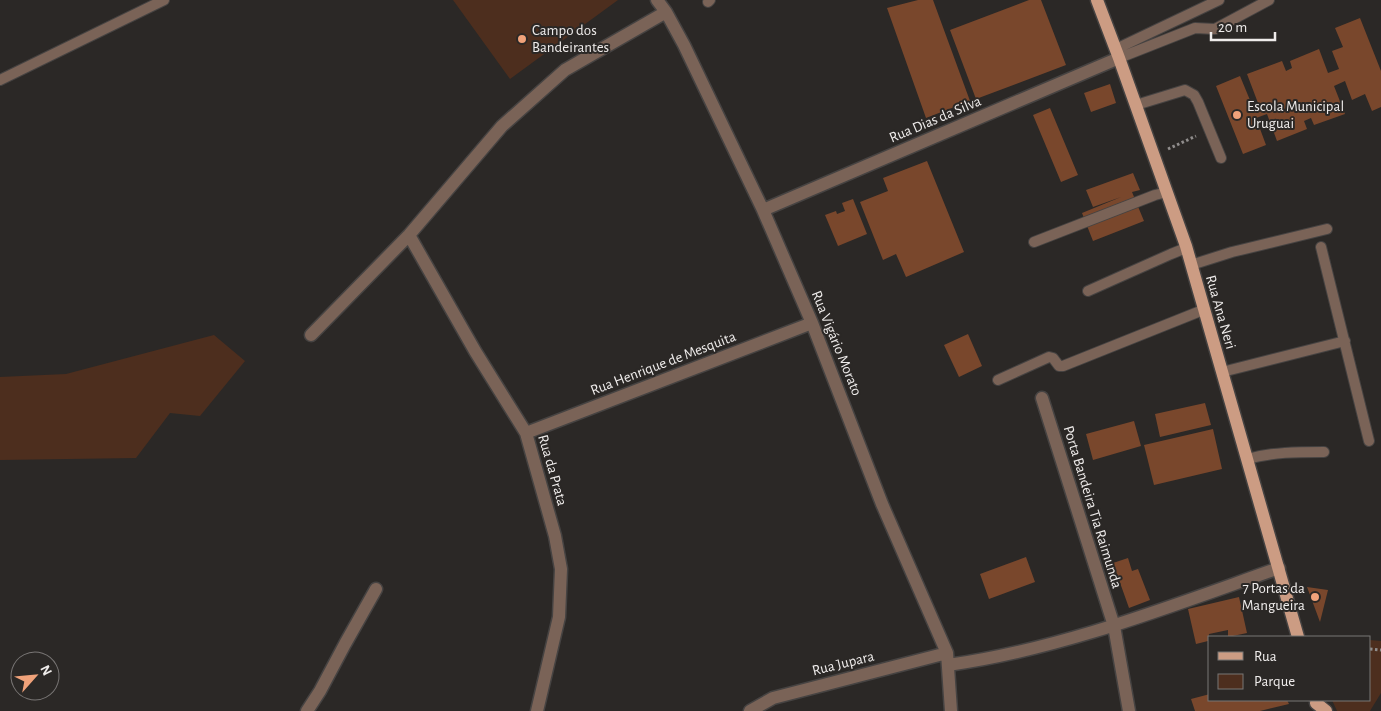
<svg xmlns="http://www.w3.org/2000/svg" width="1381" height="711" font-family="'Alegreya Sans',sans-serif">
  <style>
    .green { fill: #4d2e1e }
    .building { fill: #79472c }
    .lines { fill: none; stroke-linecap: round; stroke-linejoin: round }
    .lane-casing { stroke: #464342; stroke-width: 12 }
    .street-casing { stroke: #464342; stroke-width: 15 }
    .primary-casing { stroke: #464342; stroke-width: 15 }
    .path { stroke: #908d8c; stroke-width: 3; stroke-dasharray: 2.5 2.5; stroke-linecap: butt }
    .lane { stroke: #7a6357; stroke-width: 10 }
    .street { stroke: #7a6357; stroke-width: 12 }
    .primary { stroke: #cc9c83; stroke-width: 12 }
    .poi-dot { fill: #f0a27a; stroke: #2b2826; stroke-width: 2 }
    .labels { text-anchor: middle; stroke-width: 4; stroke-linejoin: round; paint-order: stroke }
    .poi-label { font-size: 15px; fill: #efeceb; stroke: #2b2826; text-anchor: start }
    .street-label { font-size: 15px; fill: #efeceb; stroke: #2b2826 }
  </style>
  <rect width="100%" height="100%" fill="#2b2826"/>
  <path class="green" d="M453,0H618L510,79Z
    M214,335L245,361L200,416L170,413L136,458L0,460V377L66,374Z
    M1370,640L1381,641V693L1370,711H1337L1332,700H1370Z"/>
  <path class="building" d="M918,0H933L970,101L926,118L887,8Z
    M1029,0H1041L1066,65L976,99L950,30Z
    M1360,18L1381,71V107L1372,111L1365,94L1352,100L1345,81L1334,86L1345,114L1314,125L1311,118L1304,121L1307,129L1277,141L1267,114L1256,118L1266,145L1243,154L1216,86L1240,76L1252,105L1258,103L1247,74L1282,61L1286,71L1292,68L1290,61L1319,49L1328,73L1339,69L1332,51L1343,47L1335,28Z
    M1110,84L1116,103L1091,112L1084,93Z
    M1050,108L1078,175L1061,182L1033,115Z
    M927,161L964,252L906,277L896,254L883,260L860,202L888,191L883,178Z
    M1133,173L1140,190L1132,192L1144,221L1093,241L1082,213L1121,197L1093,207L1086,190Z
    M853,199L867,234L838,246L825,215L836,211L837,214L845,211L842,203Z
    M968,334L982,366L959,377L944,345Z
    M1205,403L1211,425L1160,437L1155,414Z
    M1134,421L1141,446L1093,460L1086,434Z
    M1213,429L1222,469L1154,485L1144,445Z
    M1026,557L1035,582L989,599L980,574Z
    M1128,558L1132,571L1138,569L1150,600L1129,608L1113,563Z
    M1307,587L1328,590L1320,622Z
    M1239,597L1247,633L1228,637V630L1209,634L1208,641L1196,644L1188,609Z
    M1210,694V700H1287L1289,704L1260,711H1195L1191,699Z"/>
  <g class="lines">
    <g class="lane-casing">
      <path id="lane" d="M708,2L710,0
        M1116,49L1219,0
        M1119,58L1195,28L1215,29L1269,0
        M0,80L164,0
        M1136,105L1185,90L1194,95L1198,102L1221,158
        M1034,242L1155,195L1167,192
        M1321,247L1369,441
        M1191,265L1232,252L1327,229
        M1088,291L1171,254L1186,248
        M1222,372L1345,341
        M998,380L1049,357L1053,358L1059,366H1063L1203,310
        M1247,459C1273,452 1297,452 1324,452"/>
    </g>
    <g class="street-casing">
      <path id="street" d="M657,0L666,12L684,45L763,210L812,323L882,504L947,653L951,711
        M763,210L1119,58
        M409,235L475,351L526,433L555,536L561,569L559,617L537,711
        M311,335L409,235L502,126L565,70L666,12
        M1042,398L1114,626L1129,711
        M526,433L812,323
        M948,665C1062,649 1171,606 1279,568
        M307,711L320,691L345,644L376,589
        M750,711L773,698L947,653"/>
    </g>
    <g class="primary-casing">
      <path id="primary" d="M1097,0L1119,58L1186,246L1298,637
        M1316,703L1326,711"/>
    </g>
    <path class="path" d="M1168,149L1196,136
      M1370,649L1381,650"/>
    <use href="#lane" class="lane"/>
    <use href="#street" class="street"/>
    <use href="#primary" class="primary"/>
  </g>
  <g class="poi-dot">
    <circle cx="522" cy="39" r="5"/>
    <circle cx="1237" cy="115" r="5"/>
    <circle cx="1315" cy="597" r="5"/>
  </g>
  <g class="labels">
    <g class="poi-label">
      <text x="532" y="35">Campo dos<tspan x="532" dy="17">Bandeirantes</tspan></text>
      <text x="1247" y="111">Escola Municipal<tspan x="1247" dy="17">Uruguai</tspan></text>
      <text x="1305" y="593" text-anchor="end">7 Portas da<tspan x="1305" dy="17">Mangueira</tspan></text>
    </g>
    <g class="street-label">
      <text transform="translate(935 119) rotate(-23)" y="5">Rua Dias da Silva</text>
      <text transform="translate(1221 312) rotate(74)" y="5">Rua Ana Neri</text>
      <text transform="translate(837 343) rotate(68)" y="5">Rua Vigário Morato</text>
      <text transform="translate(663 363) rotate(-21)" y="5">Rua Henrique de Mesquita</text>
      <text transform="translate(553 470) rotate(74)" y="5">Rua da Prata</text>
      <text transform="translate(1093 507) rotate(73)" y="5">Porta Bandeira Tia Raimunda</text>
      <text transform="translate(843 663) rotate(-14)" y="5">Rua Jupara</text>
    </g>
  </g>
  <rect x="1208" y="636" width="162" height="65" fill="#2b2826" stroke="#797675"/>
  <rect x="1218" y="652" width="25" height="8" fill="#cc9c83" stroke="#797675"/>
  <text x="1254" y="661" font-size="15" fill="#efeceb">Rua</text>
  <rect x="1218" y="674" width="25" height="15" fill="#4d2e1e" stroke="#797675"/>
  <text x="1254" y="686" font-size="15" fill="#efeceb">Parque</text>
  <g transform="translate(35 676) rotate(63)"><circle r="24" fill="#2b2826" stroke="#797675"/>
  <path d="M0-4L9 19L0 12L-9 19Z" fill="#f0a27a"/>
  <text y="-8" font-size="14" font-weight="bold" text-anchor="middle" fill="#efeceb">N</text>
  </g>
  <path d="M1211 32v8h64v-8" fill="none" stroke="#efeceb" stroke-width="2.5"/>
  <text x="1218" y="32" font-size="15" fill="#efeceb" stroke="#2b2826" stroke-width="4" paint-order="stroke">20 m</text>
</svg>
